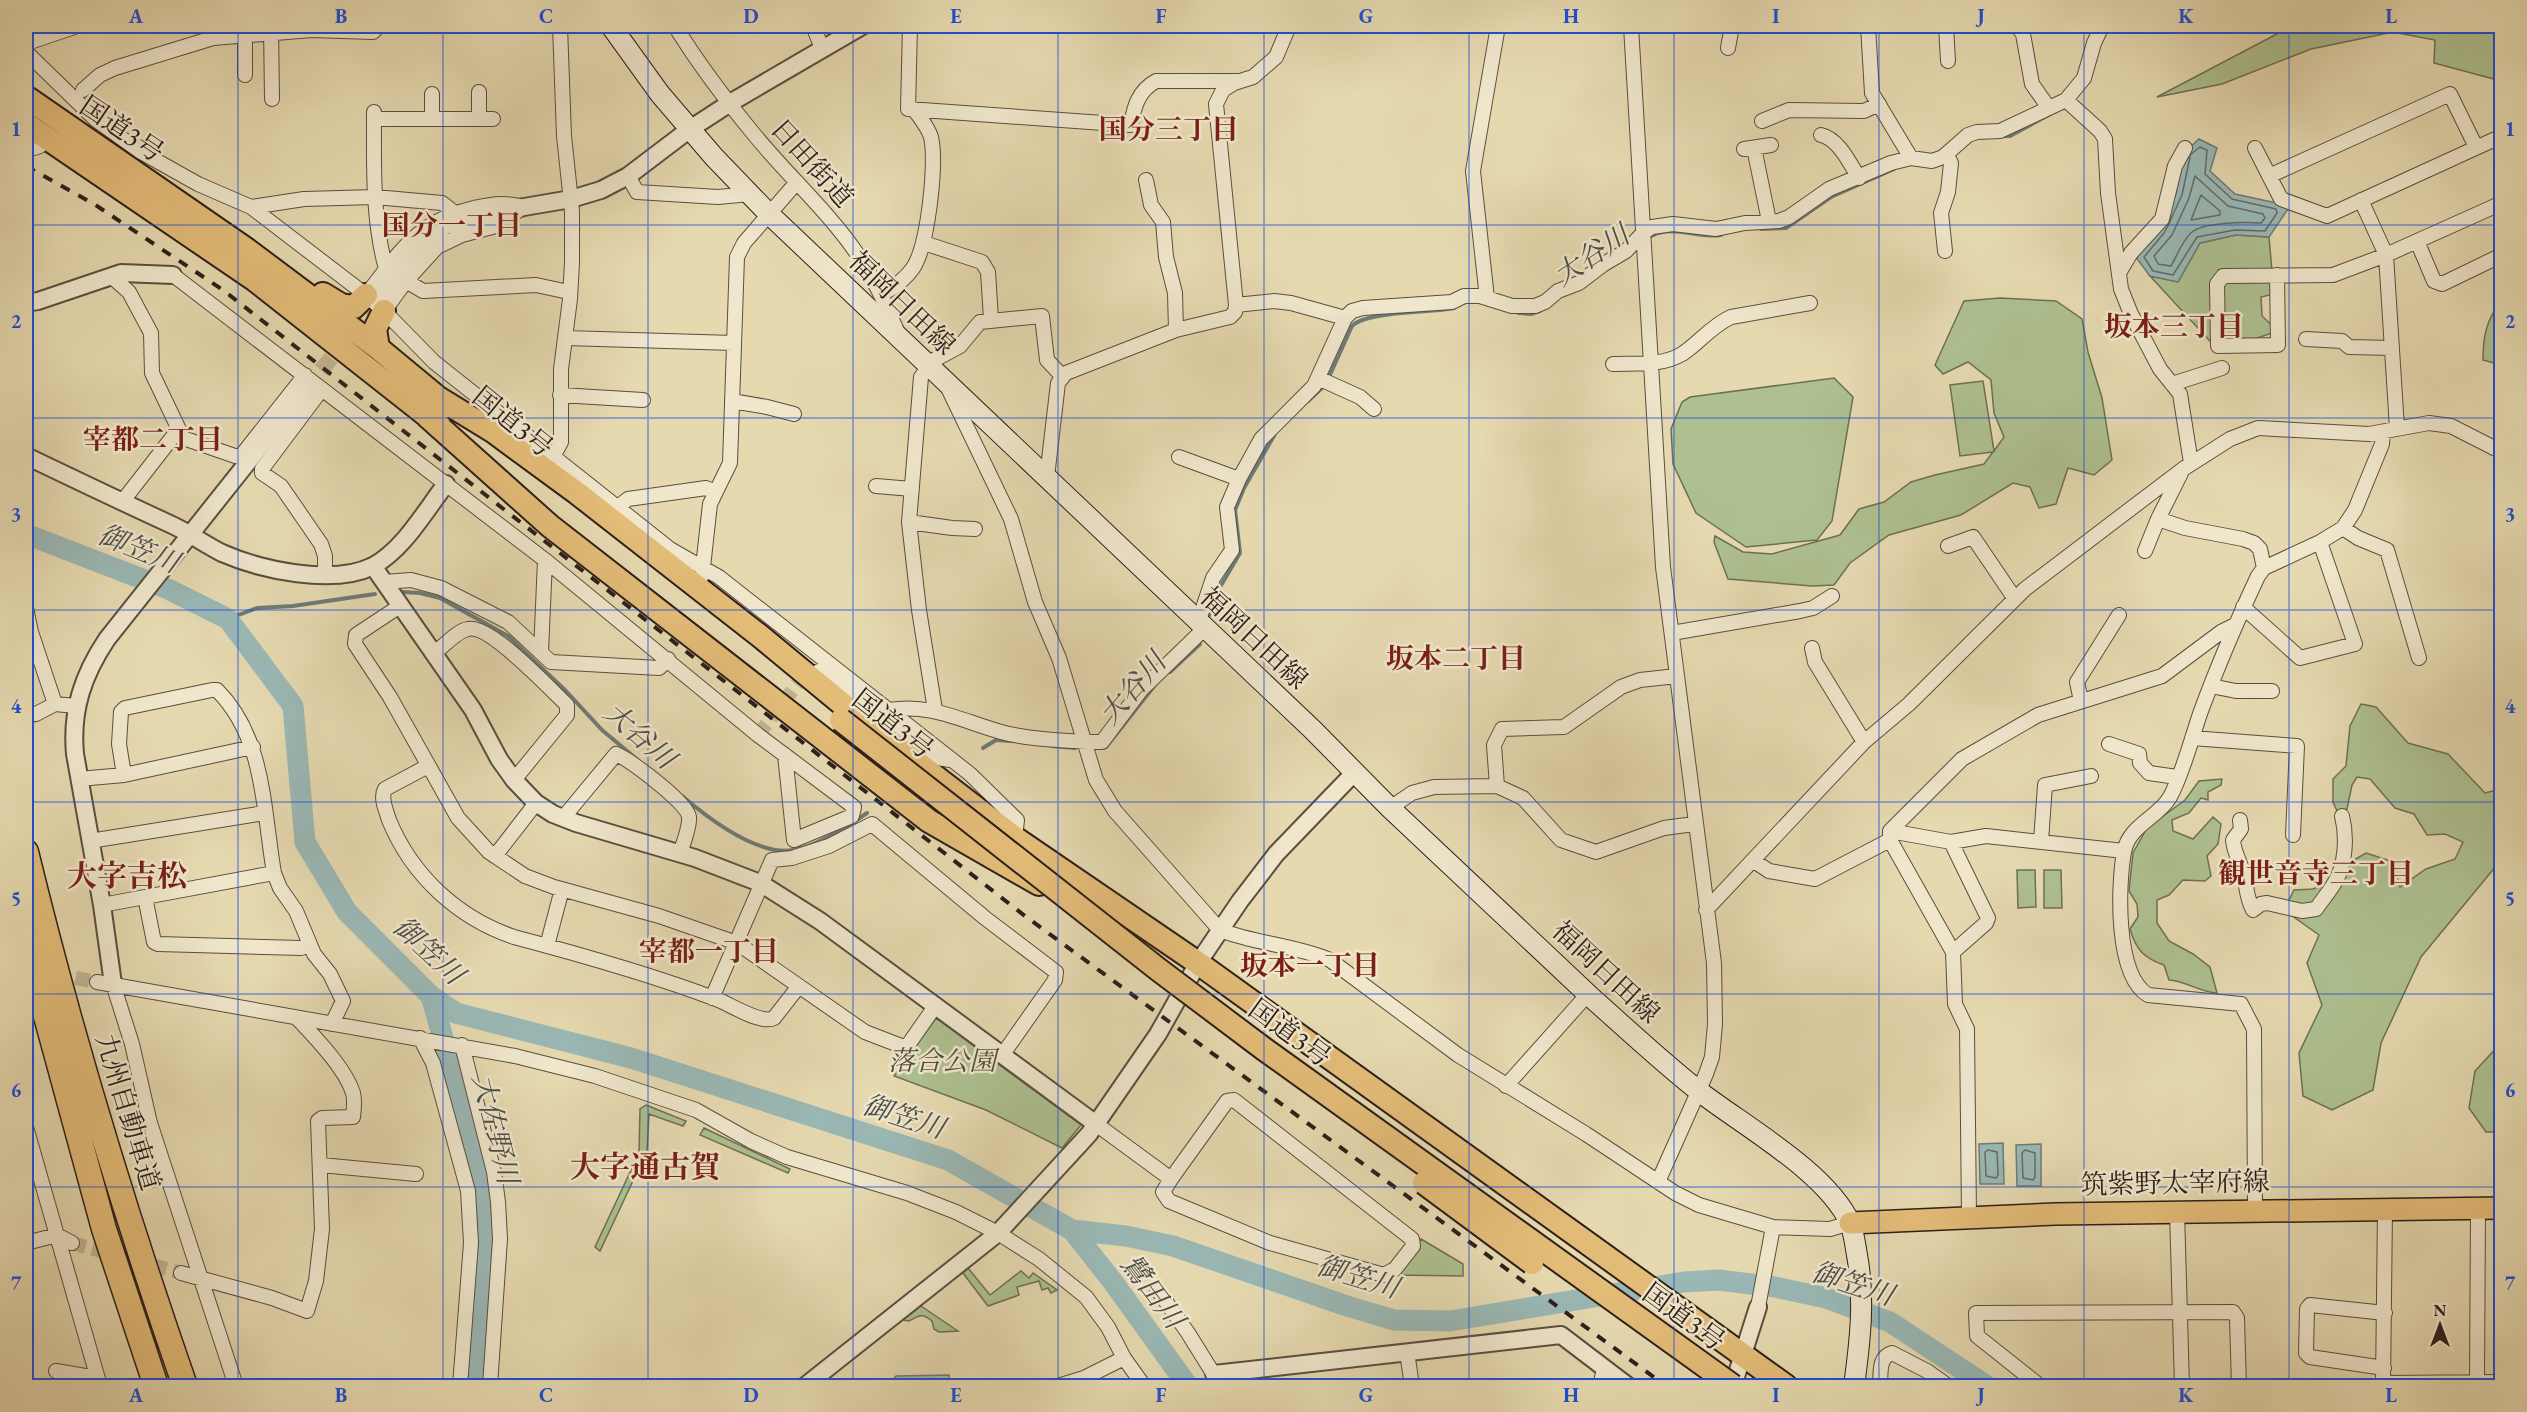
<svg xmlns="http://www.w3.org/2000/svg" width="2527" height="1412" font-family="'EB Garamond','Noto Serif JP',serif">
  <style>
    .green { fill: #aec090; stroke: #6d7054; stroke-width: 1.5 }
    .water { fill: #9ab8b5; stroke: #6e7b77; stroke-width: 1.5 }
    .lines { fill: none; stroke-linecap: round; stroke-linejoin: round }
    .shore { stroke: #636c67; stroke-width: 1.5 }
    .stream { stroke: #6e7b77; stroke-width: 4 }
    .river { stroke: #9ab8b5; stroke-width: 21 }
    .minor-tunnel { stroke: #c1b492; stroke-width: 14; stroke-dasharray: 14 7; stroke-linecap: butt }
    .tertiary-tunnel { stroke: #c1b492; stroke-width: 16; stroke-dasharray: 16 8; stroke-linecap: butt }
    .minor-casing { stroke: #5a4e3f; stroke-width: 16 }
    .tertiary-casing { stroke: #5a4e3f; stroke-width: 20 }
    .secondary-casing { stroke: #2c1f19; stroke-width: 22 }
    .primary-casing { stroke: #2c1f19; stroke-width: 24 }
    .trunk-casing { stroke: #2c1f19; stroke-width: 26 }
    .motorway-casing { stroke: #2c1f19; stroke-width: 27 }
    .minor { stroke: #efe6cc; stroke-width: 14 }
    .tertiary { stroke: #efe6cc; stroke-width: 16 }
    .secondary { stroke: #efe6cc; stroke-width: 20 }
    .primary { stroke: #e3bc78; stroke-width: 21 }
    .trunk { stroke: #e3bc78; stroke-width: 22 }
    .motorway { stroke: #e3bc78; stroke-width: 24 }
    .rail { stroke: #2c1f19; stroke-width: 4; stroke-dasharray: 10 10; stroke-linecap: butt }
    .trunk-bridge-casing { stroke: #2c1f19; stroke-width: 26; stroke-linecap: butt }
    .trunk-bridge { stroke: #e3bc78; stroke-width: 22 }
    .grid { fill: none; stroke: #1d4ed8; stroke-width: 1.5; stroke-opacity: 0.55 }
    .labels { text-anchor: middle; stroke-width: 5; stroke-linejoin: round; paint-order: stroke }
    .street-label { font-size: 27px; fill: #2c1f19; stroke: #efe6cc }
    .park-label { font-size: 27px; font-style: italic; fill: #534f3d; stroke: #efe6cc }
    .neighbourhood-label { font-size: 28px; font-weight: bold; fill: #7a1f14; stroke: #efe6cc }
    .water-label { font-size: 28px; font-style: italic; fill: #4d4d48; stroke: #efe6cc }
    .quarter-label { font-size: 30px; font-weight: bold; fill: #7a1f14; stroke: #efe6cc }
    .neatline { fill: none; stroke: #1d4ed8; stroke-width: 2 }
    .grid-label { font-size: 20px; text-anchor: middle; font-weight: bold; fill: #1d4ed8 }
  </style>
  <rect width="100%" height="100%" fill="#e6d9b0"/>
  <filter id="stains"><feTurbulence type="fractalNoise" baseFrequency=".00333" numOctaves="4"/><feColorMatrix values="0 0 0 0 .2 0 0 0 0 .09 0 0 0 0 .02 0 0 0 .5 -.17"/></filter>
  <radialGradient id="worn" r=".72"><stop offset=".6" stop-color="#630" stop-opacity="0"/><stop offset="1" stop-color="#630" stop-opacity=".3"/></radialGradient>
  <path class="green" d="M2292,26H2501V81L2434,63L2435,40L2393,32L2311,49L2222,84L2157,97Z
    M2236,235L2269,237L2274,294L2261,297L2262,316L2278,331L2219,351L2150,276L2178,282L2200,243Z
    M2000,298L2056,301L2082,319L2088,352L2102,398L2112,460L2094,475L2068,468L2056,504L2039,508L2030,487L2013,483L1961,515L1889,535L1850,563L1834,585L1812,586L1728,579L1714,542L1715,536L1743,552L1772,554L1840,535L1859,509L1884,502L1911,482L1935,475L1984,464L1993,452L1960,456L1950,385L1983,381L1994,451L2004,437L1994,413L1991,380L1968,362L1943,374L1935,365L1964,301Z
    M2501,302V365L2483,360C2483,338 2486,319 2501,302Z
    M1834,378L1853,397L1832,521L1817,540L1746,547L1696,513L1673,464L1671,429L1682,402L1690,397Z
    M2361,704L2376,707L2408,743L2448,754L2485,793L2501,789V860L2421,957L2381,1043L2373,1090L2332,1110L2303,1096L2299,1053L2322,1005L2307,963L2319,935L2291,915L2288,902L2294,890L2313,889L2331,882L2338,869L2366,853L2394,862L2400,887L2426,869L2455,859L2463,842L2445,834L2427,835L2414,814L2395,808L2370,779L2357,777L2352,785L2347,809L2337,811L2333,802V779L2346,766L2350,726Z
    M2222,779L2221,785L2208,792V800L2201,798L2189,813L2172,820L2173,831L2193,839L2213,817L2221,824L2218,844L2207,856L2211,876L2205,881L2183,880L2169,895L2157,900V923L2169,941L2193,954L2210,967L2217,993C2199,992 2186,981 2169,980L2164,965C2144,958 2136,950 2130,929L2138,917L2137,904L2129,891L2133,853L2147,828L2185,800L2199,781Z
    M2017,870H2035L2036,907L2018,908Z
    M2044,870H2061L2062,908H2044Z
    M936,1018L1081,1125L1062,1148L986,1110L894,1076Z
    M2501,1043V1132H2486L2469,1108L2475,1071Z
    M646,1105L686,1121L683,1126L649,1114L647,1151L600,1251L595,1247L639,1153L640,1109Z
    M704,1128L790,1169L788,1173L700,1135Z
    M1421,1239L1463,1264V1276L1396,1275Z
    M968,1268L990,1295L1021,1271L1029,1278L1033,1273L1057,1290L1051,1293L1048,1288L1042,1290L1039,1281L1017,1287L1019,1295L988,1306L963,1273Z
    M921,1306L958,1331L939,1332L934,1329L932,1321C922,1313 920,1315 909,1321L903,1320Z"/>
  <path class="water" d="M2199,139L2217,148L2210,171L2235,194L2290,206L2269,237L2236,235L2200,243L2178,282L2150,276L2135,256L2160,229L2176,193L2184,153Z
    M2003,1143L2004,1184H1980L1979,1144Z
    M2041,1144V1186H2017L2016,1145Z
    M949,1375L950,1386H894L892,1381L896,1376Z"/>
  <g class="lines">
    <path class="shore" d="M2195,176L2228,206L2263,214L2265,218L2261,223C2245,222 2202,222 2191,233C2182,241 2177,256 2171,266L2158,264L2154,256L2172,235L2189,198Z
      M2201,195L2220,211V215L2191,220Z
      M2170,221L2182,195L2190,157
      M2170,222L2164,233L2144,257L2153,271L2173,275L2197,237L2235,230L2265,231L2277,213L2276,209L2232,199L2205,174L2207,150L2200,147L2190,155
      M1988,1150L1997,1152L1998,1175L1996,1178L1986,1176L1985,1152Z
      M2025,1150L2035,1153V1177L2033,1180L2023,1178L2022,1153Z"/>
    <path class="stream" d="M2002,136H2010L2054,112
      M1761,229L1786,228L1831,197L1894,169
      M1647,239C1668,222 1698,239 1721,235
      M1518,313L1532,314L1540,311
      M1328,379L1352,326C1366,311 1430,313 1454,308
      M1308,401L1324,386
      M403,592L420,593L440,598L508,636L566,691L602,730L639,761
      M1209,615L1213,599L1240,553L1235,510L1244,488L1275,434
      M228,619L257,608L293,606L375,594
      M1170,672L1200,644
      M1052,746L1075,748
      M1106,747L1155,685
      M983,748L996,740L1012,741
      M682,796C708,818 757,856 793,850C817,846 847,827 867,813"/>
    <path class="river" d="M26,534L168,589L228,619L293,706L305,842L347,912L431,996L456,1013L631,1058L948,1160L1072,1230L1126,1236L1173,1246L1347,1306L1394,1320L1450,1321L1684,1282L1719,1280L1775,1287L1826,1298L1890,1322L1987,1386
      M431,996L486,1189L473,1386
      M1072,1230L1113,1282L1188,1386"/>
    <path class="minor-tunnel" d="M26,721L36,714
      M758,735L809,669
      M55,974L97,982
      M72,1243L181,1273"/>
    <path class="tertiary-tunnel" d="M306,389L383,294"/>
    <g class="minor-casing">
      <path id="minor" d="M271,26L272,99
        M675,26C698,63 725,99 753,133C787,175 828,211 858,255C875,280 886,306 898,333
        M813,26L822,48
        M910,26L908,109L1131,125C1134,107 1138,91 1156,81H1241
        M1631,26L1663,567L1714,963L1715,1024L1712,1057L1706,1074L1658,1182
        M1868,26L1872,93L1911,158
        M1946,26L1948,61
        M2017,26L2023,34L2032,84L2049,108
        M245,35V75
        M1728,48L1732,26
        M26,49L30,42L77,26
        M26,52L95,119L141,152L198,184L251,207L366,295L384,311L434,362L670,549L719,577L970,774L1017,820L1015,838
        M83,90L100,75L115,68L213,38L312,30L373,32L379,26
        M432,94V119
        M2066,100L2100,131L2105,139L2108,193L2121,289L2131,314L2160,369L2180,394L2191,463
        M374,112C374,164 372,218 386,269
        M374,119H493
        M479,119V92
        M1762,121L1789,110L1864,111L1879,104
        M1821,135C1839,139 1850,164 1859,178
        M26,146L34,148L40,146
        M1754,148L1769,221
        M2255,148L2281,199L2327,216L2502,136
        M1744,149L1771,145
        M628,176L637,192L718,197L750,194
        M2269,176L2450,94L2476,147
        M1146,180L1151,205L1163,222L1166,257L1175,293L1176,330
        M2361,200L2386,255L2397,428
        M251,207L304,199L375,197L442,203L455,213
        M2417,241L2434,281L2442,284L2502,255
        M924,243L982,262L988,272L991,319
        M1945,251L1941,213L1948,192L1951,163L1946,154
        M2119,273L2131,253L2162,219L2175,166L2185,148
        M173,275L545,560L758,735L854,807L852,816L794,840L785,755
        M2277,275L2278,345L2218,346L2217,284L2223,276L2333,275L2386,255L2502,203
        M112,277L129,292L151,333L152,373L183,438L235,456H241L305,375
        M406,281L423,291L536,285L564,291L570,290
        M366,295C400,252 417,221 474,208C495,204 503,202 524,207
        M881,295C893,288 905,280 913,268C928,246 937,163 931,137C928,127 920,118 914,109
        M1487,298L1473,171L1498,26
        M1236,305L1216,104L1223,90L1234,83L1253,77L1276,57L1289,26
        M384,311L406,281L437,247L462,235L496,226L519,210
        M565,338L734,343
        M2306,339L2342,341L2349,347L2392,348
        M1613,364C1636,363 1662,366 1682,354C1699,343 1711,326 1731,317L1810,303
        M1318,378L1360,397L1374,409
        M2172,384L2222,368
        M322,389L262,469V473L281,486L321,544L325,556V575
        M949,390L1011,519L1035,602L1059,658L1096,780L1115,811L1220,930C1256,944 1295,945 1330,960L1458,1055L1586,1134L1675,1193L1699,1205L1773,1227L1830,1229L1850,1223
        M560,395L643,400
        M732,401L767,407L794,414
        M554,455L561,442V369L570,299L572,262V211L564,136L560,26
        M1179,457L1239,479
        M2181,473L2158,519L2185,528L2243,539L2254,543L2260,549L2264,568
        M1047,477L1058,383L1066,373L1176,330L1230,317L1235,312L1236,305L1274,301L1291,303L1345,318
        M876,486L912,489
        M122,502L178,430
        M618,507L628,499L706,488L715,492
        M909,522L952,528L975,529
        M2343,528L2358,538L2387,550L2419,658
        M1948,546L1973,537L2015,599
        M2145,551L2158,519
        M702,576L710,504L730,463L737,257L744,243L797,182
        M384,582L411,580L441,588L508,622L551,662L659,668L668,659
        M400,606L356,635L355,644L390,697L458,818L489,852L525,876L554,887L659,916L737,943L865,1032L904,1047L908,1045L936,1005
        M2243,607L2300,658L2355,644L2320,542
        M26,608L31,632L55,704
        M1198,623L1213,578L1232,550L1227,507L1239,479L1261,439L1314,386L1345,318L1352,311L1363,308L1452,302L1464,296H1480L1512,306H1535L1545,302L1558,291L1579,283L1604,264L1626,251L1643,233L1652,227L1673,224L1716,229L1745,223L1779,221L1789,217L1829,189L1891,163L1911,158L1932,161L1943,157L1968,135L1977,132L2000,131L2066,100L2084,78L2094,43L2102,26
        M1672,633L1800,611L1813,608L1832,596
        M1812,648L1815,662L1864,742
        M541,652L545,560
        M434,653C444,646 457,631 468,629C489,623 551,690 567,705V715L514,780
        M819,671L930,757L950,760
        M2211,686L2236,691H2272
        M2081,701L2077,682L2119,615
        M889,710C930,703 962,721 1001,732C1026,739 1075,742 1102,742L1141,690L1204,629
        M935,710L919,610L909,522L921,377L934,360L960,346L980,322L1042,316L1047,360L1062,376
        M36,714L55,704L76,706
        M2192,738L2297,746L2293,835
        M2109,744L2139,754L2140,763L2149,773L2177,777
        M428,766L385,789C380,798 386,810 389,820C412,876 458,918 514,937C582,955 650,974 716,999C730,1004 761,1025 774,1018L799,986
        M124,775L119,744L121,712L125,708L212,690H217C265,738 263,809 274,873L280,888L296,911L314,954L330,974L343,1001L332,1024
        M79,779L124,775L253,747
        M1497,786L1494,745L1502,729L1564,727L1621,687L1640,680L1677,676
        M1390,808L1412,793L1434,787L1497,786L1523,798L1561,840L1596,852L1664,828L1694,824
        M563,818L616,754C630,760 688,803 689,817C690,828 683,843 680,854
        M2240,820L2241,829L2233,840C2234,853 2240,861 2243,872C2247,886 2246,897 2253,910L2261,904L2267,903L2302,911L2316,909C2322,900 2330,891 2335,882C2346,864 2347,836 2342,816
        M1890,831L1951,842L1986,836L2124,851
        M1890,840L1953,952L1955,1004L1967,1029L1969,1216
        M90,841L264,813
        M2041,841L2045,785L2091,776
        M1951,842L1988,918L1986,923L1953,952
        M495,856L536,803
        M1754,861L1769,871L1815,879L1890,840V831L1962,759L2038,715L2162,676L2221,632L2235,625
        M145,897L154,942L158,944L301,948L310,945
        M102,905L274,873
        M1706,910L1864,742L1909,704L2025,589L2183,469L2230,439L2258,428L2369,434L2429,423L2451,426L2502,452
        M547,946L562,889
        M97,982L515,1056L595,1076L696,1110L751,1141L787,1157L907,1193L956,1212L998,1233L1039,1259L1086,1297L1108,1327L1124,1358L1144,1386
        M113,984L132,1044L150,1123L236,1386
        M712,998L772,860L792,858L829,846L872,824L985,918L1056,972L1055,980L1003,1054
        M420,1038L433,1063L468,1191L471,1243L460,1386
        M462,1045L494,1172L498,1202L500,1239L490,1386
        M1506,1086L1588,994
        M1096,1124L1171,1179L1227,1101L1234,1100L1412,1239L1413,1246L1395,1269L1384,1275L1270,1243L1169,1201L1163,1192L1171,1179
        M26,1127L100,1386
        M321,1165L416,1174
        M2255,1210L2254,1029L2241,1004L2148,995C2115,975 2118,886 2124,852C2129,825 2158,818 2170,797C2184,771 2191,739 2201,711C2218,665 2237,621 2258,576L2264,568L2320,542L2343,528L2355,510L2382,444L2383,432
        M2177,1211L2182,1386
        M26,1243L57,1235L72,1243
        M181,1273L272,1298L307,1311L316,1281L322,1229L318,1121L322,1118L353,1117C354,1109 355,1100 353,1093C345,1068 315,1037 297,1018
        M1157,1289L1188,1333L1221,1386
        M1758,1307L1773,1227
        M1407,1352L1412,1386
        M2384,1368L2310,1357L2306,1353L2307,1309L2310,1305L2385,1313
        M56,1371L85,1376H96
        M2384,1383L2502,1382
        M2477,1383L2478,1208
        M1058,1386L1084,1378L1124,1358
        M1600,1386L1604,1369
        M1880,1386C1881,1374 1878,1357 1892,1353L1927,1371L1948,1386
        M2040,1386L1977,1336L1976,1313L2233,1312L2237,1318L2239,1386
        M2383,1386L2385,1209"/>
    </g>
    <g class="tertiary-casing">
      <path id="tertiary" d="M383,294L417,250L445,226L524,207L571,199L601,190L628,176L690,129L730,103L862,26
        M26,303L38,301L121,273L173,275
        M26,456C74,479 122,502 170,524C188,532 204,544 222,553C261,570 333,586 373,566C404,549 425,511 446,484
        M373,566L473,710L499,759L514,780L536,803L553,814L576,823L695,858L760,883L820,921L1096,1124
        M113,984L102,905L75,754C71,710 83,675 107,639L306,389
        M1214,1374L1561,1335L1628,1386
        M805,1386L998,1233L1089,1134L1158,1034L1198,963L1240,901L1276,854L1354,773
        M1733,1386L1758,1307"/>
    </g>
    <g class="secondary-casing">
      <path id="secondary" d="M611,26L660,94L714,157L769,214L1313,730L1390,808L1593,999C1628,1030 1663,1063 1700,1092C1744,1126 1827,1172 1850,1223C1854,1233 1855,1244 1857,1255C1865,1299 1860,1342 1854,1386"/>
    </g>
    <g class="primary-casing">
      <path id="primary" d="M1850,1223L2055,1214L2502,1208"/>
    </g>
    <g class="trunk-casing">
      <path id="trunk" d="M26,97L246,249L378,348L448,406
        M26,124L255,280L439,425
        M323,294L341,305L354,307L366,295
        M378,348L375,329L384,311
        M437,397L494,432L577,493L760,636L858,717L1015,838L1198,963L1786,1386
        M427,416L550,526L929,821L1039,884"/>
    </g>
    <g class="motorway-casing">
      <path id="motorway" d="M26,852C70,1033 124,1211 185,1386
        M26,943L104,1229L156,1386"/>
    </g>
    <use href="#minor" class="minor"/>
    <use href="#tertiary" class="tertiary"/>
    <use href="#secondary" class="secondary"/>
    <use href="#primary" class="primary"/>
    <use href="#trunk" class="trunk"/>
    <use href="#motorway" class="motorway"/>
    <path class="rail" d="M26,166L94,204L223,290L1025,916L1666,1386"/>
    <g class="trunk-bridge-casing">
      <path id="trunk-bridge" d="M841,720L1159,970L1264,1049L1733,1386
        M1424,1183L1532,1263"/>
    </g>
    <use href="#trunk-bridge" class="trunk-bridge"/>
  </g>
  <path class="grid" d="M238,26V1386M443,26V1386M648,26V1386M853,26V1386M1058,26V1386M1264,26V1386M1469,26V1386M1674,26V1386M1879,26V1386M2084,26V1386M2289,26V1386M26,225H2502M26,418H2502M26,610H2502M26,802H2502M26,994H2502M26,1187H2502"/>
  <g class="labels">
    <g class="street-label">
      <text transform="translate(122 129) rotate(34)" y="9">国道3号</text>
      <text transform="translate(812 163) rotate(48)" y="9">日田街道</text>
      <text transform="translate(902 303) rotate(44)" y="9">福岡日田線</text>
      <text transform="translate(513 422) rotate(39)" y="9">国道3号</text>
      <text transform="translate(1254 638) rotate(43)" y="9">福岡日田線</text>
      <text transform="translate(893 724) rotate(38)" y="9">国道3号</text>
      <text transform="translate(1606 972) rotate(43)" y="9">福岡日田線</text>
      <text transform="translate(1290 1033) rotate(36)" y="9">国道3号</text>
      <text transform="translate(128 1112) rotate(73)" y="9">九州自動車道</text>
      <text transform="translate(2175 1183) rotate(-1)" y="9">筑紫野太宰府線</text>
      <text transform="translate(1684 1317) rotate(36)" y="9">国道3号</text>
    </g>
    <g class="park-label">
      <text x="942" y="1070">落合公園</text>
    </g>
    <g class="neighbourhood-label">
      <text x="1169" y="139">国分三丁目</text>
      <text x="452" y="235">国分一丁目</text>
      <text x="2174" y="336">坂本三丁目</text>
      <text x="153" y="449">宰都二丁目</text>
      <text x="1456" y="668">坂本二丁目</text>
      <text x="2316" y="883">観世音寺三丁目</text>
      <text x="709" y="961">宰都一丁目</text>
      <text x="1310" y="975">坂本一丁目</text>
    </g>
    <g class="water-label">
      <text transform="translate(1591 255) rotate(-34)" y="10">大谷川</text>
      <text transform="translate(139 548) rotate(22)" y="10">御笠川</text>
      <text transform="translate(1132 688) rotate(-49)" y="10">大谷川</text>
      <text transform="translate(640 735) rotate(41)" y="10">大谷川</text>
      <text transform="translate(429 950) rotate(43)" y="10">御笠川</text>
      <text transform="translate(904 1116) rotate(18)" y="10">御笠川</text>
      <text transform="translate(496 1129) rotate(76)" y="10">大佐野川</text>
      <text transform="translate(1358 1276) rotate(17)" y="10">御笠川</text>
      <text transform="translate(1853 1283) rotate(18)" y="10">御笠川</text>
      <text transform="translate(1153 1291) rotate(53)" y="10">鷺田川</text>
    </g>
    <g class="quarter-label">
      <text x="127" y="886">大字吉松</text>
      <text x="645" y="1177">大字通古賀</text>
    </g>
  </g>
  <rect width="2527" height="1412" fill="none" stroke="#e6d9b0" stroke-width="66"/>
  <g transform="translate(2440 1325)" stroke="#efe6cc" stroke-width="4.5" paint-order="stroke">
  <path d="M0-4.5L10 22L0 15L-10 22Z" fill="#2c1f19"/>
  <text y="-9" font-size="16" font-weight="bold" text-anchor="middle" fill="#2c1f19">N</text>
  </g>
  <rect x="33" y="33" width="2461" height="1346" class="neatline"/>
  <g class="grid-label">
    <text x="136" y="23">A</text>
    <text x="341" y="23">B</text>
    <text x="546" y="23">C</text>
    <text x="751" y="23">D</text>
    <text x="956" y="23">E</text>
    <text x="1161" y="23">F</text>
    <text x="1366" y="23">G</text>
    <text x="1571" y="23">H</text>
    <text x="1776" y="23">I</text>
    <text x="1981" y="23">J</text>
    <text x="2186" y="23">K</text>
    <text x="2391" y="23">L</text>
    <text x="16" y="136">1</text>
    <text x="2510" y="136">1</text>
    <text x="16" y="328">2</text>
    <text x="2510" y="328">2</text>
    <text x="16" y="521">3</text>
    <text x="2510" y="521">3</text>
    <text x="16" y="713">4</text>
    <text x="2510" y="713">4</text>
    <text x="16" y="905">5</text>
    <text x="2510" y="905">5</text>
    <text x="16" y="1097">6</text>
    <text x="2510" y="1097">6</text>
    <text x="16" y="1290">7</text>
    <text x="2510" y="1290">7</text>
    <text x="136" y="1402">A</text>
    <text x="341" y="1402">B</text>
    <text x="546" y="1402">C</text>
    <text x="751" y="1402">D</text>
    <text x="956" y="1402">E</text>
    <text x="1161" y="1402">F</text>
    <text x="1366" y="1402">G</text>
    <text x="1571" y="1402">H</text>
    <text x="1776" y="1402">I</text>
    <text x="1981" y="1402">J</text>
    <text x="2186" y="1402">K</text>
    <text x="2391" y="1402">L</text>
  </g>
  <rect width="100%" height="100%" filter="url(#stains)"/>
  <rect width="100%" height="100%" fill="url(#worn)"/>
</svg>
